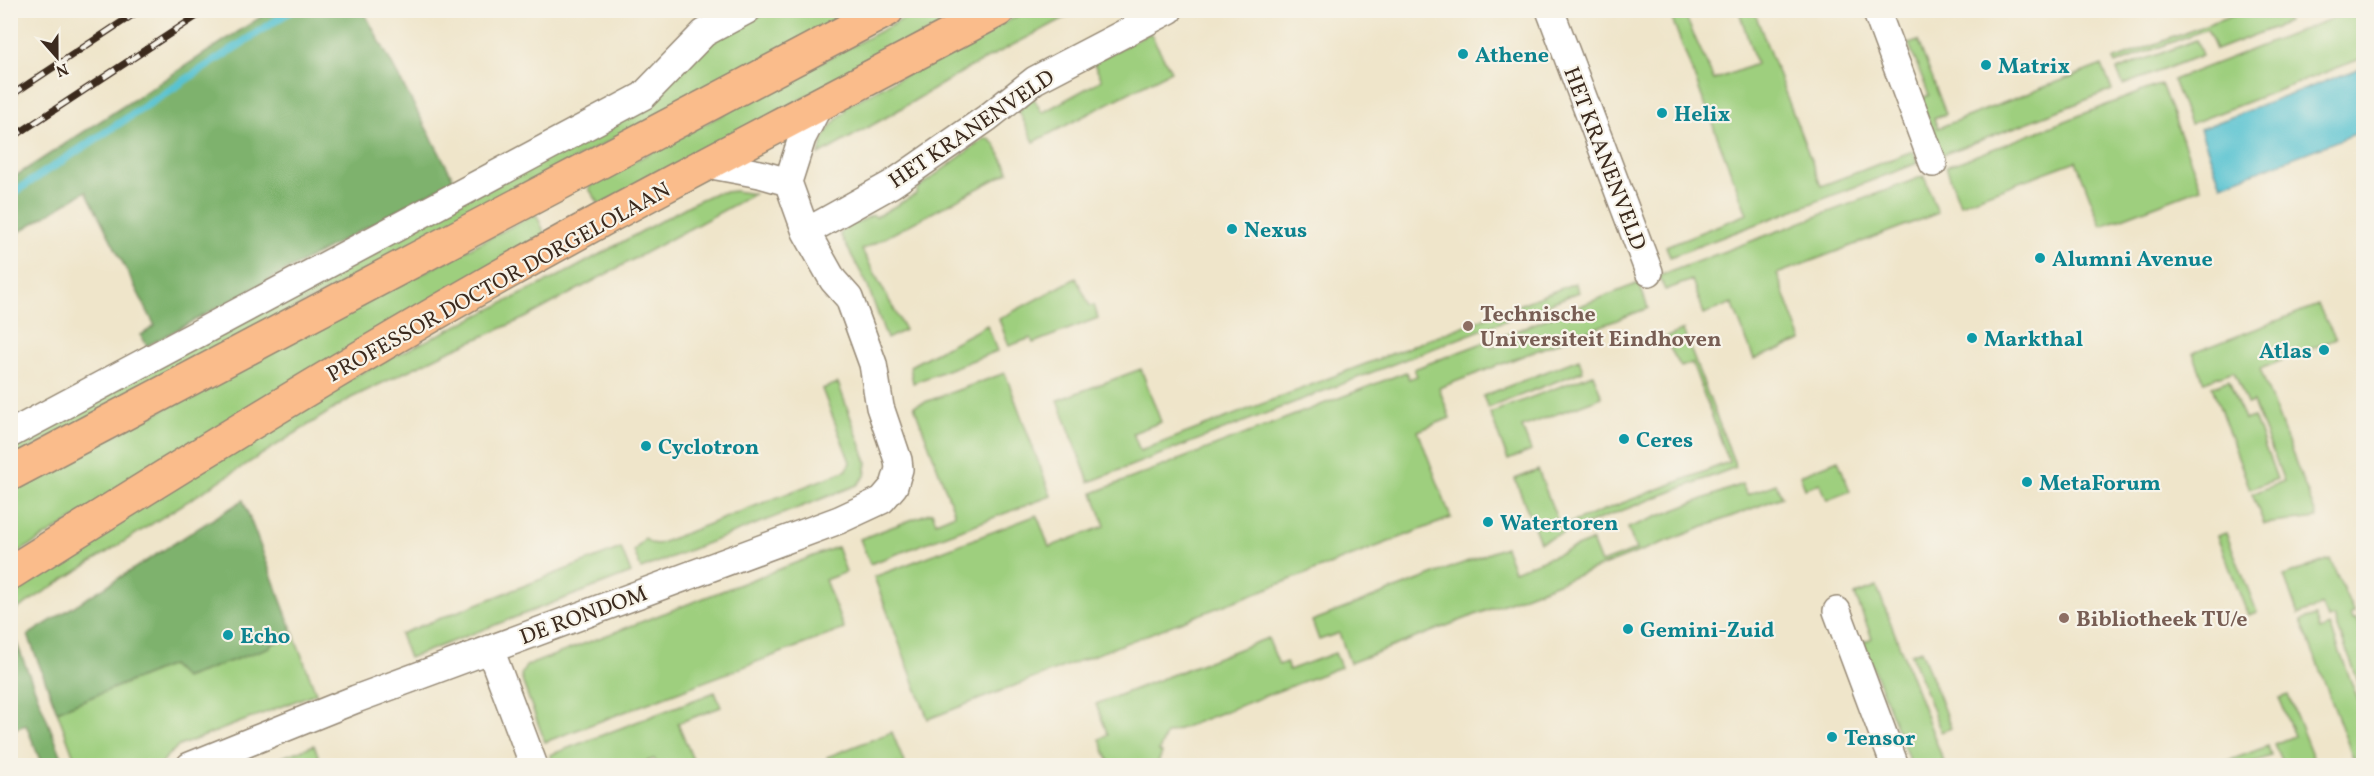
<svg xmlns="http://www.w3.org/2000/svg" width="2374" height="776" font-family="Vollkorn,serif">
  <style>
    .green { fill: #9ecf7e; stroke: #6c7c4e; stroke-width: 1.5 }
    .forest { fill: #7eb26d; stroke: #5c6e46; stroke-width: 1.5 }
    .water { fill: #58c3d1; stroke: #4a7678; stroke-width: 1.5 }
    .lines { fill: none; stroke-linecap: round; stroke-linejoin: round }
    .stream { stroke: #58c3d1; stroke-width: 8 }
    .minor-casing { stroke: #958874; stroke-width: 30 }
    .major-casing { stroke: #958874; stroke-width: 36 }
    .minor { stroke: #fff; stroke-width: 27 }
    .major { stroke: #fabc8b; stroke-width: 33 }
    .rail-casing { stroke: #3b2a1e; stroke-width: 7 }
    .rail { stroke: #f7f3e8; stroke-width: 4.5; stroke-dasharray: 14; stroke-linecap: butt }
    .culture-dot { fill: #0f9aa8; stroke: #f7f3e8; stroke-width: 2 }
    .education-dot { fill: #8d6e63; stroke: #f7f3e8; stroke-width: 2 }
    .labels { text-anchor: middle; stroke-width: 4.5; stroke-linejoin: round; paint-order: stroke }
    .culture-label { font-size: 22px; font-weight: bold; fill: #0d838f; stroke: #f7f3e8; text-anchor: start }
    .street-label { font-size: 22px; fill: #3b2a1e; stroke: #f7f3e8 }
    .education-label { font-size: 22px; font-weight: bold; fill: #785e54; stroke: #f7f3e8; text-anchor: start }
  </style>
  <rect width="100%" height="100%" fill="#f7f3e8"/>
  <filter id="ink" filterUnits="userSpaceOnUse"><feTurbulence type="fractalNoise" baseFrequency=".0167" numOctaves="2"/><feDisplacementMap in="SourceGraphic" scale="12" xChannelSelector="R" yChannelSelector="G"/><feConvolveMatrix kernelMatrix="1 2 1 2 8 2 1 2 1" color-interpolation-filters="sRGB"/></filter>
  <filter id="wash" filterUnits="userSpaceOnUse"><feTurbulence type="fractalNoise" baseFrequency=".008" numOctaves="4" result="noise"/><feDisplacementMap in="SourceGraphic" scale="24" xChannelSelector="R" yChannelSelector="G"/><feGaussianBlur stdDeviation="1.35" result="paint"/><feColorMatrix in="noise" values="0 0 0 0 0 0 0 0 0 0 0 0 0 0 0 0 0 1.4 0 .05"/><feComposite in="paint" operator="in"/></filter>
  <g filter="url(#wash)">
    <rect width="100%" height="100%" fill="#efe5ca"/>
    <path class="green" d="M2354,10L2363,11V58L2190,124L2173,80Z
      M770,11H854L11,459V442L710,42Z
      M918,11H968L600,205L589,189L591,184Z
      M1027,11H1078L967,69L892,114L819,155C823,135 830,124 846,111L844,107Z
      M1669,11H1683L1714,80L1756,64L1739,11H1754L1821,186L1913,151L1918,163L1670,257L1666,246L1747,214Z
      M2243,11H2283L2288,22L2216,50L2207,29L2115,64L2113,60Z
      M1150,33L1171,71L1034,142L1019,111L1032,95L1042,113L1102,80L1093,62Z
      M2196,40L2202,55L2123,85L2117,70Z
      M1918,41L1946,114L1934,119L1938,128L2102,65L2112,90L1942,155L1920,99L1929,95L1909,44Z
      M2161,84L2201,188L2101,226L2076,161L1960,204L1946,167Z
      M988,138L995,144L1009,172L862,250L905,330L887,339L867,284L840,234L845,228L873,215L876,217L916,194L918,188L984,139Z
      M1924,176L1938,213L1777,274L1802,341L1754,359L1732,303L1704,314L1692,280L1665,290L1659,276Z
      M735,191L754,194L525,318L447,352L351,398L11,613V586L338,384L573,269L695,202L715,193Z
      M533,215L537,216L545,234L11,557V490Z
      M1076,278L1090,306L1094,305L1098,318L1033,343L1031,338L1009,346L999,319Z
      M1575,283L1579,292L1089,482L1058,400L1141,369L1161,422L1133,433L1140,451Z
      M1639,283L1648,308L1439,388L1450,418L1418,431L1451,518L928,719L874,577L1037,515L1049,547L1105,526L1093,493L1406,372L1409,379L1417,376L1414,369L1488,341L1491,347L1499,344L1497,338Z
      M2318,305L2336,339L2260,369L2317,518L2264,524L2252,494L2284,481L2253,402L2247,404L2234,371L2204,382L2193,353Z
      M987,325L997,351L913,383L910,366Z
      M1683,330L1736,467L1540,542L1515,479L1538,470L1560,527L1729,462L1692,363L1681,367L1664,338Z
      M1579,359L1583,371L1488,408L1483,396Z
      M1005,373L1051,496L870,564L860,539L932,512L936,522L955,514L914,406Z
      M1593,374L1602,397L1522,427L1531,451L1508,460L1490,413Z
      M2229,380L2244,420L2254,417L2277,479L2250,489L2212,387Z
      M838,383L867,462L865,476L857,485L641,569L634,551L645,538L650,543L658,544L847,470L850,462L822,389Z
      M1838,460L1850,491L1827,500L1820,483L1805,489L1800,475Z
      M1742,484L1747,495L1776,484L1782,497L1350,663L1339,633L1319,640L1312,621L1505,547L1514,571L1592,541L1601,563L1636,550L1628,528Z
      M2226,533L2257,612L2248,615L2217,536Z
      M837,547L846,572L825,580L844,629L545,742L523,683L521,675L526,666Z
      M621,548L631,573L409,658L400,634Z
      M2330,559L2354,613L2350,614L2352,620L2356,619L2363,638V694L2334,617L2328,619L2322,605L2298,615L2284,576Z
      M1877,587L1945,765H1911L1863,642L1872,638L1855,595Z
      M2315,616L2320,630L2330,626L2363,713V765H2356L2301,621Z
      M294,635L316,693L179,746L167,756L161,765H77L57,711L171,665L185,678L270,647L272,644Z
      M1268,638L1279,665L1286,662L1289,670L1335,653L1341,667L1166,734L1159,751L1162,753L1157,765H1110L1100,739L1108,735L1096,704Z
      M1921,650L1951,728L1941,732L1911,654Z
      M715,692L721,707L678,723L695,765H657L654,759L636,765H554L550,755Z
      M2288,695L2316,765H2283L2274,744L2294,736L2279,698Z
      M892,732L905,765H830L827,757Z
      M314,745L322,765H262Z
      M2268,746L2271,756L2246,765H2217Z"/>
    <path class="forest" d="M363,10L454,180L147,346L141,335L155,326L86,191L11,237V179L270,11Z
      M243,500L294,635L272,643L270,647L184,678L171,665L57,711L28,635Z
      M15,639L65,765H42L26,725L11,730V643Z"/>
    <path class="water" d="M2363,67V131L2221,185L2200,129Z"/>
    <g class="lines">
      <path class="stream" d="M10,195L292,10"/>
    </g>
  </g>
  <g filter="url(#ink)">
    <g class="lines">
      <g class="minor-casing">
        <path id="minor" d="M1550,10L1649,272
          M1876,10L1933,163
          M706,164L760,174L788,182
          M806,232L892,184L987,118L1035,80L1169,10
          M10,434L643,96L704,33L747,10
          M1837,611L1895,766
          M490,649L534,766
          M190,766L356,699L839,520L882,500L894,486L899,469L898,460L880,407L873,364L849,298L833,280L806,232L788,182L802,138L819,105"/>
      </g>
      <g class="major-casing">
        <path id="major" d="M10,474L887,10
          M10,573C163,477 317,381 474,291C646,193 823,103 998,10"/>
      </g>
      <use href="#minor" class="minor"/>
      <use href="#major" class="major"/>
      <g class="rail-casing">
        <path id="rail" d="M10,96L140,10
          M10,139L206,10"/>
      </g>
      <use href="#rail" class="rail"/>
    </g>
  </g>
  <g class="culture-dot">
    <circle cx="1463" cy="54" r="6"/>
    <circle cx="1986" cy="65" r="6"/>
    <circle cx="1662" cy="113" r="6"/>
    <circle cx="1232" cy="229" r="6"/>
    <circle cx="2040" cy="258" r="6"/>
    <circle cx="1972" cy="338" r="6"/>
    <circle cx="2324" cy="350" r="6"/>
    <circle cx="1624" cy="439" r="6"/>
    <circle cx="646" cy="446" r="6"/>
    <circle cx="2027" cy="482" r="6"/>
    <circle cx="1488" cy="522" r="6"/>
    <circle cx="1628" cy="629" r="6"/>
    <circle cx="228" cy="635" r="6"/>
    <circle cx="1832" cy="737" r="6"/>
  </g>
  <g class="education-dot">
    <circle cx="1468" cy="326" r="6"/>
    <circle cx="2064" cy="618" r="6"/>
  </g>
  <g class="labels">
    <g class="culture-label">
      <text x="1475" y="62">Athene</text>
      <text x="1998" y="73">Matrix</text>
      <text x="1674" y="121">Helix</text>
      <text x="1244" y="237">Nexus</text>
      <text x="2052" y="266">Alumni Avenue</text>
      <text x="1984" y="346">Markthal</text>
      <text x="2312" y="358" text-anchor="end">Atlas</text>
      <text x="1636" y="447">Ceres</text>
      <text x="658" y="454">Cyclotron</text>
      <text x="2039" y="490">MetaForum</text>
      <text x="1500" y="530">Watertoren</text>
      <text x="1640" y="637">Gemini-Zuid</text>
      <text x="240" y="643">Echo</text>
      <text x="1844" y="745">Tensor</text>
    </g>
    <g class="street-label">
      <text transform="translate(971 128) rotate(-34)" y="8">HET KRANENVELD</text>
      <text transform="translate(1606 158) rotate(69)" y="8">HET KRANENVELD</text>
      <text transform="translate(498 281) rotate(-29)" y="8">PROFESSOR DOCTOR DORGELOLAAN</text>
      <text transform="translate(583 614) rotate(-20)" y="8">DE RONDOM</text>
    </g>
    <g class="education-label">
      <text x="1480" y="321">Technische<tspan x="1480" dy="25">Universiteit Eindhoven</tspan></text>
      <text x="2076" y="626">Bibliotheek TU/e</text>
    </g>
  </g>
  <rect width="2374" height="776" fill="none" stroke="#f7f3e8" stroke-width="36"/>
  <g transform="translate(57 57) rotate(159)" stroke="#f7f3e8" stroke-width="4.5" paint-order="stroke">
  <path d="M0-4.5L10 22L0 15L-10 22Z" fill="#3b2a1e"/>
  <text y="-9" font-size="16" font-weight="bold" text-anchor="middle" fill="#3b2a1e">N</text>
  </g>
</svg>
